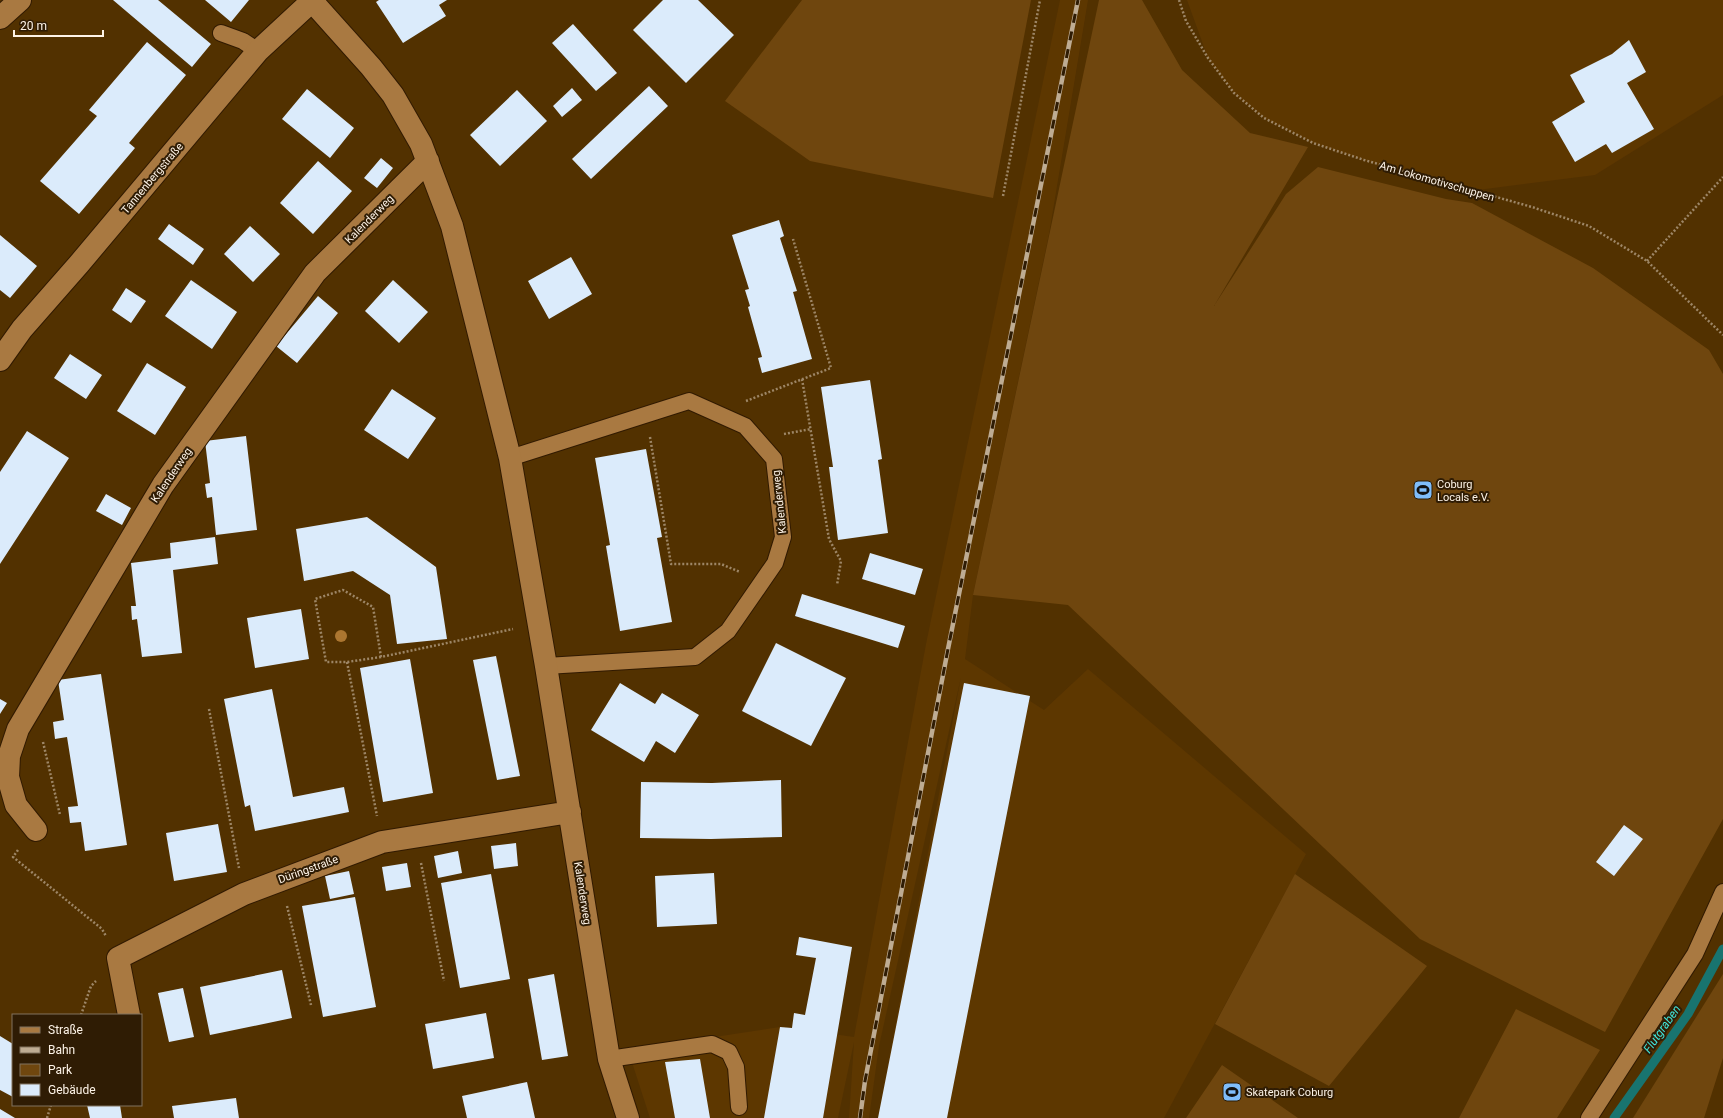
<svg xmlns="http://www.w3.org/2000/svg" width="1723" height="1118" font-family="Roboto,sans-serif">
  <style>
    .built { fill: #5d3700 }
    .green { fill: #6f460e }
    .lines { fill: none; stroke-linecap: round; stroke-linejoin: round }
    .stream { stroke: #18746f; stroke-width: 9 }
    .building { fill: #dbebfb }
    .lane-casing { stroke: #311a00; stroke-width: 18 }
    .street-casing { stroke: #311a00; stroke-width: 24 }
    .path { stroke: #9d8666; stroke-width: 2.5; stroke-dasharray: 2 2; stroke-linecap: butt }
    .lane { stroke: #a97941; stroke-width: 16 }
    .street { stroke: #a97941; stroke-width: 22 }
    .rail-casing { stroke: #beac93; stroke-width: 4.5 }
    .rail { stroke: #2f1c04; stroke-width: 3; stroke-dasharray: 9; stroke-linecap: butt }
    .tree { fill: #ac7630 }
    .labels { text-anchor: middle; stroke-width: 4; stroke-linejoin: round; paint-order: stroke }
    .street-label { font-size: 11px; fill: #fdf3e7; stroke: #2f1c04 }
    .poi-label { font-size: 11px; fill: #fdf3e7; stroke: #2f1c04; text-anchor: start }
    .water-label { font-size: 12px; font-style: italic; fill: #41e7dd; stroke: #2f1c04 }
  </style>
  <rect width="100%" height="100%" fill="#523100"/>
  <path class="built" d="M1060,0H1088L1049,234L973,595L965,659L1044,710L1088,669L1306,854L1164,1118H878L961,677L879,1046L869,1118H849L854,1042L838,1118H650L628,1050L780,1027L792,1028L854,1037L926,644Z
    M1187,0H1723V95L1595,175L1470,191L1364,160L1313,143L1264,118L1234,93L1208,58Z"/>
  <path class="green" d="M802,0H1031L993,198L810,161L725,101Z
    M1099,0H1142L1182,70L1250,133L1308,147L1214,306L1286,194L1318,167L1446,199L1472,203L1593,268L1709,350L1723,374V819L1605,1032L1420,939L1068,605L973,595Z
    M1295,874L1427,966L1329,1086L1215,1024Z
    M1723,974V1058L1704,1118H1633Z
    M1516,1009L1600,1050L1557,1118H1459Z
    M1222,1065L1298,1118H1186Z"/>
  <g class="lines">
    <path class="stream" d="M1614,1118L1688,1014L1723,949"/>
  </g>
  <path class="building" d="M113,0H158L211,44L192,67Z
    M205,0H249L231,22Z
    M379,0H447L439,5L446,16L403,43L376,2Z
    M663,0H698L734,35L686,83L633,30Z
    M573,24L617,73L596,91L552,43Z
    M1629,40L1646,72L1627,83L1654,129L1612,153L1606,144L1575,162L1552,122L1585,102L1570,75L1612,54Z
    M147,42L186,75L129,143L135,148L79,214L40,181L97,116L89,110Z
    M649,86L668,106L591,179L572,159Z
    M572,88L582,100L562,117L553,106Z
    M307,89L354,128L330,158L282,119Z
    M517,90L547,121L500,166L470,135Z
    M381,158L393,168L377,188L364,178Z
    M318,161L352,191L313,234L280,203Z
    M779,220L784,236L780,238L797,291L793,292L812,359L762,373L758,358L762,357L748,307L750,306L745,290L749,289L732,235Z
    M169,224L204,249L193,265L158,239Z
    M250,226L280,254L253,282L224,254Z
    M0,235L37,266L10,298L0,290Z
    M571,257L592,294L549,319L528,281Z
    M191,280L237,312L212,349L165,316Z
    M393,280L428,312L399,343L365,311Z
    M126,288L146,301L131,323L112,310Z
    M318,296L338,313L297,363L276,346Z
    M70,354L102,375L86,399L54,378Z
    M147,363L186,387L155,435L117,411Z
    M870,380L882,459L878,460L888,533L838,540L829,467H833L821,387Z
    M392,389L436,418L408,459L364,430Z
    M27,431L69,458L0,564V472Z
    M246,436L257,530L216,535L212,497L207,498L205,484L210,483L205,441Z
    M646,449L662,537L657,538L672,622L620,631L606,546L610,545L595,458Z
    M106,494L131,508L122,525L96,511Z
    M367,517L436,567L447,639L397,644L390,595L353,571L304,581L296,529Z
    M215,537L218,564L173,570L182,653L142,657L137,619L132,620L131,606H136L131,563L171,558L170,543Z
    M870,553L923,569L915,595L862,579Z
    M802,594L905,626L898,648L795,616Z
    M301,609L309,659L255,668L247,618Z
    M776,643L846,678L811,746L742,711Z
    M496,656L520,776L497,780L473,660Z
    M410,659L433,793L383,802L360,668Z
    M101,674L127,845L85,851L81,822L70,823L68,807L78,806L67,737L55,739L53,722L64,720L58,680Z
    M620,683L655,704L662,693L699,715L675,753L656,741L644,762L591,730Z
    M964,683L1030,696L947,1118H878Z
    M272,689L293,797L344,787L349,812L255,831L250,805L245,807L224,699Z
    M0,699L7,703L0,714Z
    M781,780L782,837L711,839L640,838L641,782L712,783Z
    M218,824L227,872L174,881L166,833Z
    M1624,825L1643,839L1614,876L1596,862Z
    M516,843L518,866L494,869L491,846Z
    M458,851L462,873L438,878L434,856Z
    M407,863L411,887L386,891L382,867Z
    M349,871L354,894L330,899L325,876Z
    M714,873L717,924L657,927L655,876Z
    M491,874L510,979L460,988L441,883Z
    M355,897L376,1007L323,1017L302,906Z
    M799,937L852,947L823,1118H764L780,1027L792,1028L794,1013L805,1015L816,958L796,955Z
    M282,970L292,1018L210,1035L200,987Z
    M554,974L568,1056L542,1060L528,979Z
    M183,988L194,1037L169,1042L158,993Z
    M486,1013L494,1058L433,1069L425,1024Z
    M0,1036L13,1044V1097L0,1090Z
    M700,1059L710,1118H675L665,1062Z
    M527,1082L535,1118H467L462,1096Z
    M236,1098L239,1118H174L172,1106Z
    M87,1105H120L122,1118H90Z
    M0,1109L15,1118H0Z"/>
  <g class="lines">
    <g class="lane-casing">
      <path id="lane" d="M221,33L243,41L258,51
        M510,458L689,401L745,426L774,459L783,537L775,563L728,631L695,657L546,666
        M609,1059L712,1044L729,1052L736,1067L739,1107
        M1589,1118L1695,954L1723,892"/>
    </g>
    <g class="street-casing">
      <path id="street" d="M311,0L371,67L393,95L421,144L452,226L510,458L546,666L609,1059L628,1118
        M0,18L20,0
        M0,360L22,329L79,264L258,51L312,1
        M36,830L16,805L8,777L9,756L18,729L163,485L315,273L428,161
        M129,1015L118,958L244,894L382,842L570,812"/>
    </g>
    <path class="path" d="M1179,0L1186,21L1208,58L1234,93L1264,118L1313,143L1364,160L1532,207L1589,226L1647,261L1723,335
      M1003,196L1040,0
      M1647,261L1723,177
      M802,379L829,539L841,561L837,585
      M746,401L831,368L793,239
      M784,434L811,429
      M650,437L671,564H721L740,572
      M381,657L347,662H326L315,599L343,590L373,607L381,657L513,629
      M347,662L377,816
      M209,709L239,868
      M43,742L60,815
      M18,850L13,857L102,929L106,936
      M421,863L444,981
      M287,906L311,1005
      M81,1015L91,986L96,981
      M47,1118L51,1105"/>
    <use href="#lane" class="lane"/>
    <use href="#street" class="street"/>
    <g class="rail-casing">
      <path id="rail" d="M860,1118L865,1081L948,649L1078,0"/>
    </g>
    <use href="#rail" class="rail"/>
  </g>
  <circle class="tree" cx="341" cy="636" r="6"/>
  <defs>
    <g id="stadium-square" transform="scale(1)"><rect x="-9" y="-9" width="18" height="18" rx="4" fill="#7fbdfa" stroke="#2f1c04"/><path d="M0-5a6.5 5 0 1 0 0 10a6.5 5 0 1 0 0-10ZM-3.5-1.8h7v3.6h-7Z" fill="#111"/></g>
  </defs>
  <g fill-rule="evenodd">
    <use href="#stadium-square" x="1423" y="490"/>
    <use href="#stadium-square" x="1232" y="1092"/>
  </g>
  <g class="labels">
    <g class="street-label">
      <text transform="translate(152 178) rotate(-50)" y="4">Tannenbergstraße</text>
      <text transform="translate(1437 181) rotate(16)" y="4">Am Lokomotivschuppen</text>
      <text transform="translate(369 219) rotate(-45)" y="4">Kalenderweg</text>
      <text transform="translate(171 475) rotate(-56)" y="4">Kalenderweg</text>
      <text transform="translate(779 502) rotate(-96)" y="4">Kalenderweg</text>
      <text transform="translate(308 869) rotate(-20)" y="4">Düringstraße</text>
      <text transform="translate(583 893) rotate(81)" y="4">Kalenderweg</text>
    </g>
    <g class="poi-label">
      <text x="1437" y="488">Coburg<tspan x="1437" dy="13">Locals e.V.</tspan></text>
      <text x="1246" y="1096">Skatepark Coburg</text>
    </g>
    <g class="water-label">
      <text transform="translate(1662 1029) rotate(-55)" y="4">Flutgraben</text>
    </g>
  </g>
  <rect x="12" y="1014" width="130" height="92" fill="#2f1c04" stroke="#81725f"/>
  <rect x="20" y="1027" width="20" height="6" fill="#a97941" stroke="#81725f"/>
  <text x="48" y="1034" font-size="12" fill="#fdf3e7">Straße</text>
  <rect x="20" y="1047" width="20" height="6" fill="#beac93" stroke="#81725f"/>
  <text x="48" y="1054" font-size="12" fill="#fdf3e7">Bahn</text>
  <rect x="20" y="1064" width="20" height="12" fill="#6f460e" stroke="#81725f"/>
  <text x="48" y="1074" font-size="12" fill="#fdf3e7">Park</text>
  <rect x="20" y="1084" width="20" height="12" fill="#dbebfb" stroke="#81725f"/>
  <text x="48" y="1094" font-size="12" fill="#fdf3e7">Gebäude</text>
  <path d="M14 30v6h89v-6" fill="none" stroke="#fdf3e7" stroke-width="2"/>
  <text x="20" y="30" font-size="12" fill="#fdf3e7" stroke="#2f1c04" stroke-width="3" paint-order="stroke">20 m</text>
</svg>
